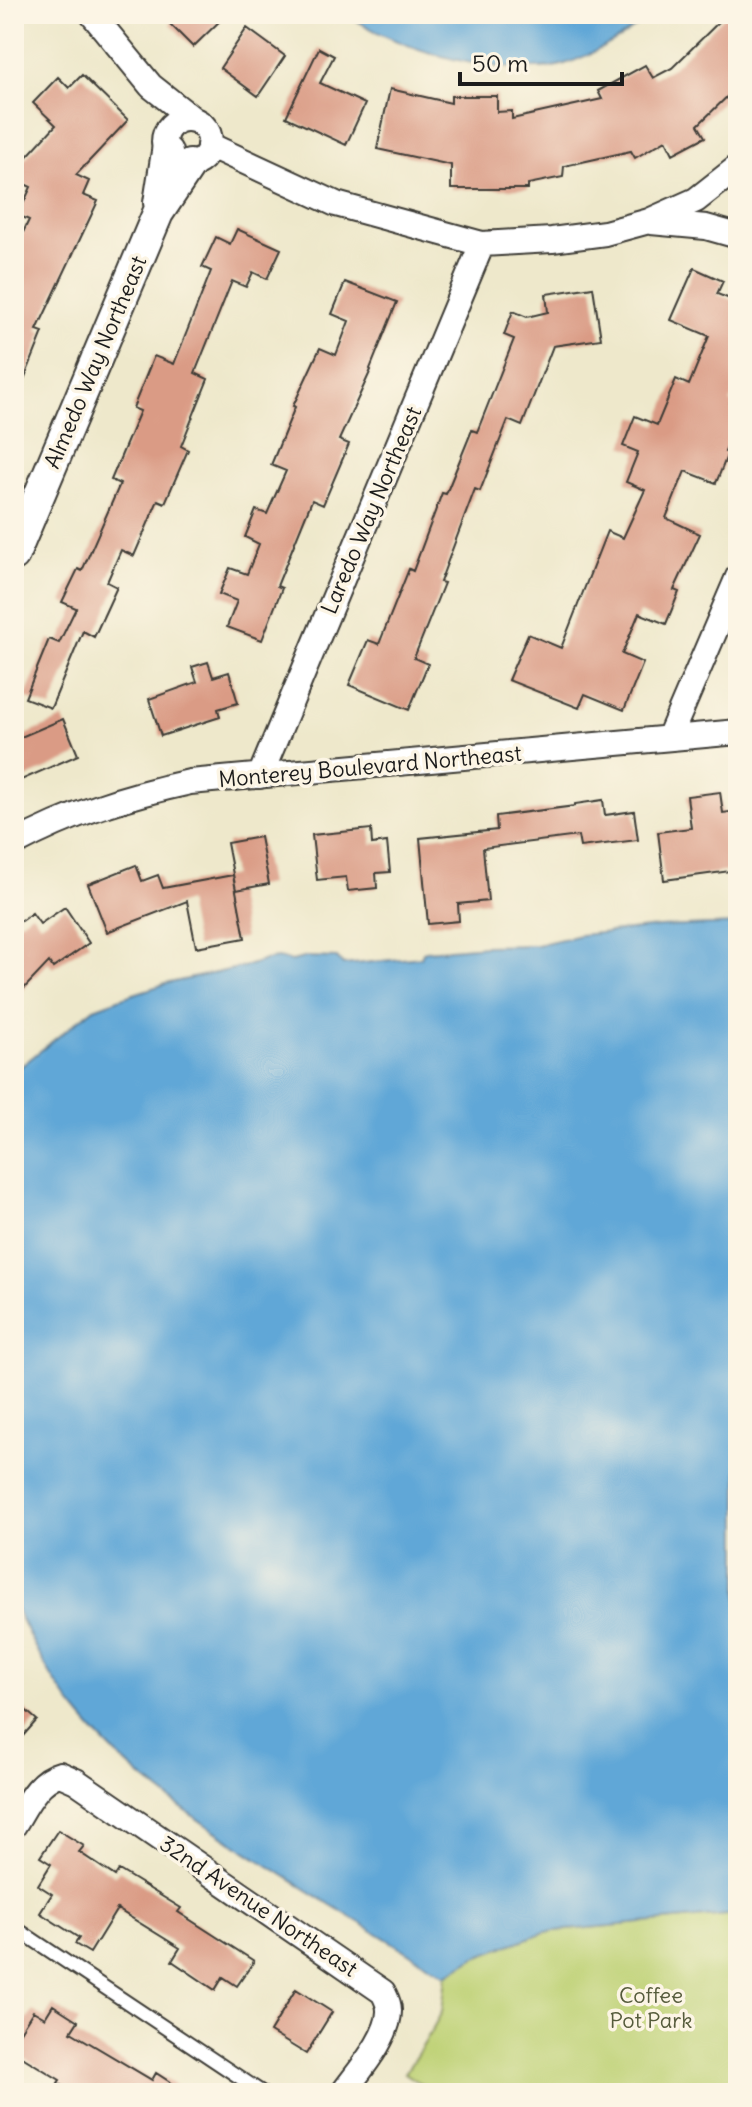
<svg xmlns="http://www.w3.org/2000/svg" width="752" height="2107" font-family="Delius,sans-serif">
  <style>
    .green { fill: #bed174; stroke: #6d7648; stroke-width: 2 }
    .water { fill: #60a7d7; stroke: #3e627a; stroke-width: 2 }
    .building { fill: #da9b85 }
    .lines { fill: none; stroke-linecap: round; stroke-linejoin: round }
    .service-casing { stroke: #3c3b36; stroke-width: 16 }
    .minor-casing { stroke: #3c3b36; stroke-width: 28 }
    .tertiary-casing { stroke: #3c3b36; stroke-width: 34 }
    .service { stroke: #fff; stroke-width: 12 }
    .minor { stroke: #fff; stroke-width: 24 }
    .tertiary { stroke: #fff; stroke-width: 30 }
    .labels { text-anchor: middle; stroke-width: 7; stroke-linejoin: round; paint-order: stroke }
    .street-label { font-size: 22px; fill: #1c1c1c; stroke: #fcf5e5 }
    .park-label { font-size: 22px; fill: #555b3b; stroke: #fcf5e5 }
  </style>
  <rect width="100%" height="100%" fill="#fcf5e5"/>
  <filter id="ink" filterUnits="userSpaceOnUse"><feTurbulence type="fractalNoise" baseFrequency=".0125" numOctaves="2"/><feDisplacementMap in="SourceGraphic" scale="16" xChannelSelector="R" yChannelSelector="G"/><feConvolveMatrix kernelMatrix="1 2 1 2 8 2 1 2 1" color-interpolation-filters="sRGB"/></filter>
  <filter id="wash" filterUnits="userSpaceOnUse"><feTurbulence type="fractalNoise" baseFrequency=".006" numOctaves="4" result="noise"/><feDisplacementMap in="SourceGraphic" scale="32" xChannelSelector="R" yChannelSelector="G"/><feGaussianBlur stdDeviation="1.8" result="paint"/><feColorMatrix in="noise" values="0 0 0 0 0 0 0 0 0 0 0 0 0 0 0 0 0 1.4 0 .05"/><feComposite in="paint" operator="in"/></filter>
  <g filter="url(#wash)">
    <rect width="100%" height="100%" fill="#eee8cb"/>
    <path class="green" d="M738,1914V2093H435L405,2073L424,2044L442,2012L446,1975L476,1957L545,1932Z"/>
    <path class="water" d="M347,14H653C641,22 630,32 618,39C601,49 581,59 562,65C549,69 534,68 520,68C465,67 392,46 347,14Z
      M738,924V1914L545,1932L476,1957L446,1975C386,1939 327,1903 269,1866C203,1824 134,1780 83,1719C53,1685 33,1645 14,1604V1072L94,1008L124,997L165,984L247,966L265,960L277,958L292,961L307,957L337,958L343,965L421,957L423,952L426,951L486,946L536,945L580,935L659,927Z"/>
    <g id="blocks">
      <path class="building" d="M181,14H227L193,47L170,24Z
        M726,15L738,27V86L698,125L705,137L673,154L666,140L635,158L631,151L564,166L563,177L528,184V189H451V165L377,149L390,89L451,103V96H497V112L512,111V119L602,99L598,91L645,65L653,78L672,68Z
        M247,28L285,56L258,96L220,68Z
        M319,48L334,56L320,83L365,104L346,145L286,117Z
        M82,75L128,120L76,175L89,181L83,195L98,201L37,330L43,332L15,402L14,295L23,275L14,271V251L29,220L18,215L31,187L16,180L22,166L19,165L56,125L33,103L58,77L69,88Z
        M237,229L281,249L267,279L253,272L246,287L232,281L195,373L208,379L181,446L188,450L165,503L158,500L134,556L121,550L107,582L117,587L94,637L83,631L51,708L25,698L49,639L59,643L76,608L62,602L78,569L82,571L120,484L111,480L140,411L133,408L154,356L174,364L211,271L202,267L216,237L230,244Z
        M694,268L723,281L717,294L738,302V383L730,402L738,405V421L725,452L728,453L716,483L685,471L666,518L700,534L674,590L679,592L666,624L639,613L622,654L643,663L624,710L585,694L579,708L508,680L528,634L561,648L607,531L623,538L645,490L626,482L638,452L623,446L635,416L657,425L676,379L689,385L709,336L671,320Z
        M345,282L397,302L370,369L371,370L339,440L349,444L323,505L312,500L277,586L282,588L262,640L227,627L237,601L219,594L230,568L247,574L259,544L245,537L256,510L267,514L286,471L271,465L295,407L293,406L320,348L336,355L349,321L332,314Z
        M593,287L601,339L553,346L522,426L508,420L480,491L475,489L440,582L444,583L414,658L428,664L409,710L349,685L368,640L379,644L409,569L413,571L442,493L446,494L472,430L477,432L514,339L504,335L513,311L527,317L548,312L546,294Z
        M208,662L213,677L229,672L238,703L218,709L220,717L161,736L149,699L197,682L192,667Z
        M63,719L78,755L19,781L14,769V740Z
        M720,792L723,813L738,811V870L664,880L658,832L691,828L687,796Z
        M603,800L605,815L634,811L638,840L580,847L578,836L483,848L488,901L458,904L459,921L428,924L420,838L497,830L496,816L575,806V804Z
        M371,829L372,844L387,842L390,872L376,873L377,888L348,891L346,877L317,880L312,835Z
        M260,837L269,884L236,890L227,843Z
        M136,865L142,881L158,875L163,888L233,875L245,938L196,947L187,901L107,932L88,884Z
        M65,907L89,943L53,968L49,962L14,999V926L32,913L40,924Z
        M14,1700L37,1720L14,1746Z
        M58,1830L84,1846L79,1852L115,1876L119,1870L181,1908L178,1912L254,1961L237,1986L223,1977L215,1990L172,1961L180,1948L117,1909L90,1953L75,1944L79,1938L40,1913L52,1894L38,1885L51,1864L40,1857Z
        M296,1989L332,2012L306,2054L270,2032Z
        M53,2005L78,2021L71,2032L152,2080L156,2073L187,2093H76L58,2083L60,2080L14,2052V2041L33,2011L45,2018Z"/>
    </g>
  </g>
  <g filter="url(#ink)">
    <use href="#blocks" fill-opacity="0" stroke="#3c3b36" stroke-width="2"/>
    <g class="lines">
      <g class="service-casing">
        <path id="service" d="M14,1927L263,2093"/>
      </g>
      <g class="minor-casing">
        <path id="minor" d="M92,14L151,86L194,120
          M164 142a23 23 0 1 1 46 0a23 23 0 1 1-46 0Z
          M209,145L336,204L482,244L552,240L605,233L649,221L696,200L738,167
          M651,222L706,227L738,236
          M669,738L738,577
          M260,776L482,244
          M14,844C72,813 126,796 190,782L738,732
          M14,1825C26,1806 37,1780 60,1774L76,1781L383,1992C386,1998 389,2003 389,2010C390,2036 358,2072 343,2093"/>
      </g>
      <g class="tertiary-casing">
        <path id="tertiary" d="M159,203L167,152
          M14,555L158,213L190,165"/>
      </g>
      <use href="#service" class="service"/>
      <use href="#minor" class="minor"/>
      <use href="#tertiary" class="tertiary"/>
    </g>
  </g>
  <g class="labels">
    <g class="street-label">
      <text transform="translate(95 362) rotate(-67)" y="8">Almedo Way Northeast</text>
      <text transform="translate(371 510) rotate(-67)" y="8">Laredo Way Northeast</text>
      <text transform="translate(370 766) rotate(-5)" y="8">Monterey Boulevard Northeast</text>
      <text transform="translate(259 1906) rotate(34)" y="8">32nd Avenue Northeast</text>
    </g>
    <g class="park-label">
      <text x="651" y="2003">Coffee<tspan x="651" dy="25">Pot Park</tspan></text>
    </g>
  </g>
  <rect width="752" height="2107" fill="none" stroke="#fcf5e5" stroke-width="48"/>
  <path d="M460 72v12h162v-12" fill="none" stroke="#1c1c1c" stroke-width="4"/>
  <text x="472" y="72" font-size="24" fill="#1c1c1c" stroke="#fcf5e5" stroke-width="6" paint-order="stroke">50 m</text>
</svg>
